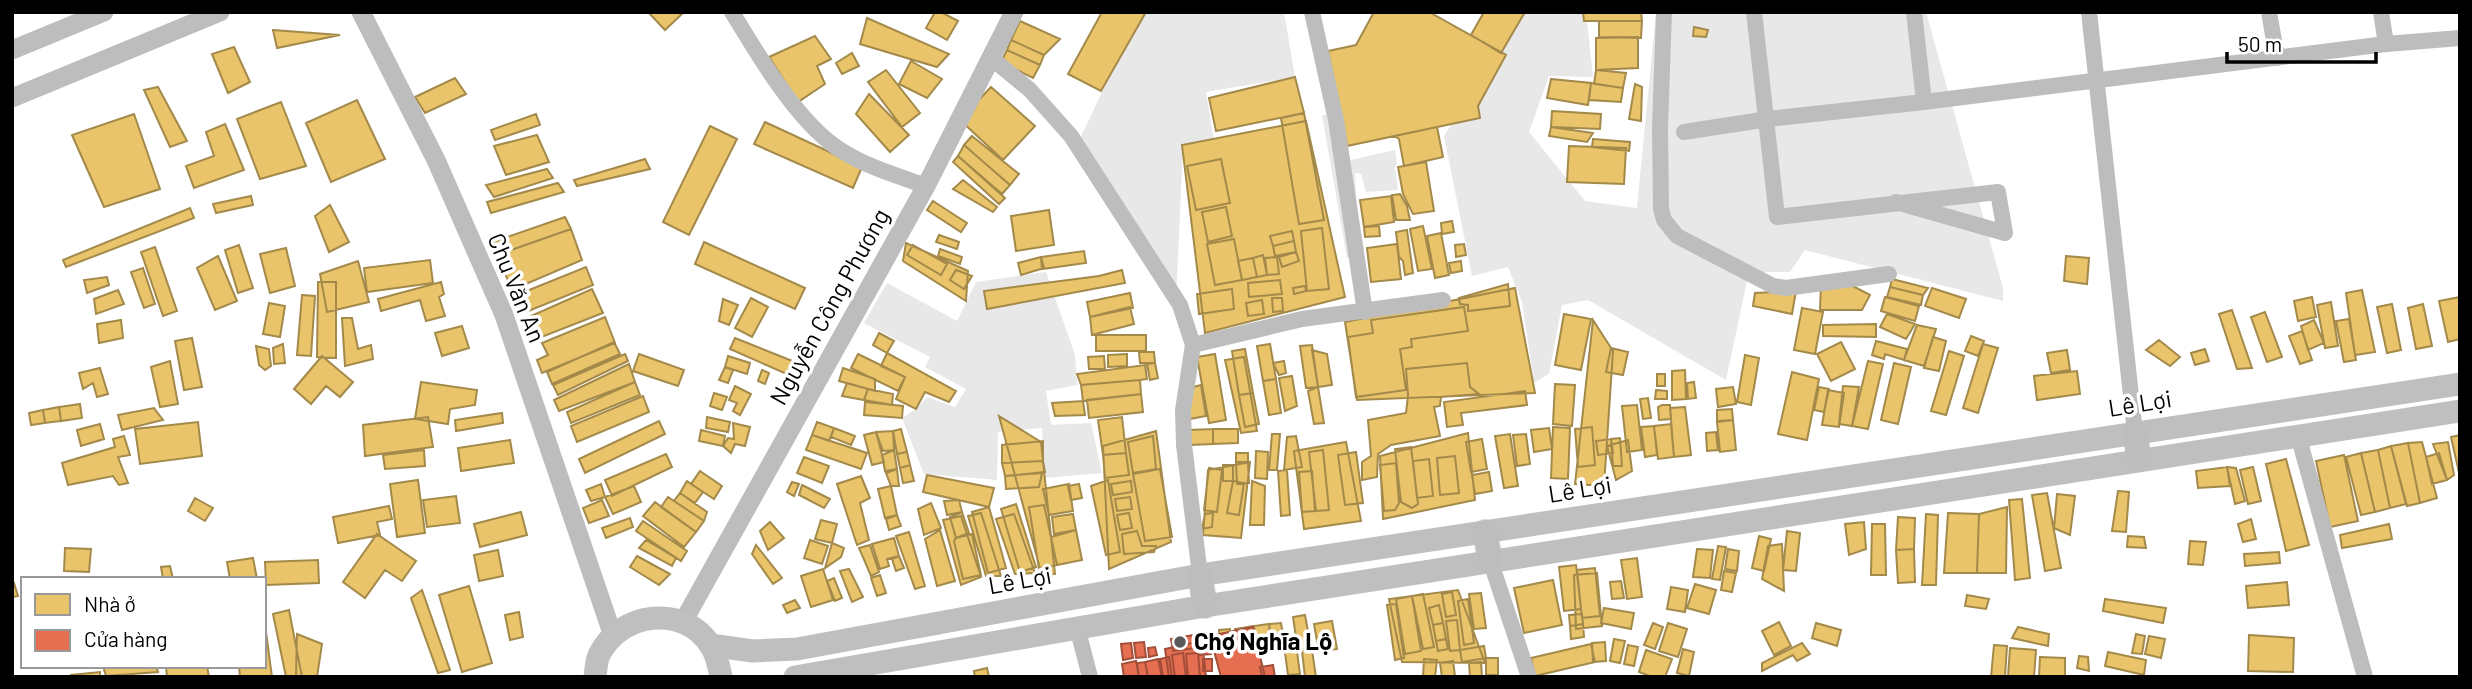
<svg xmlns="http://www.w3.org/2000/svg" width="2472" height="689" font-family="Barlow,sans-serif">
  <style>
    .green { fill: #e8e8e8 }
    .homes { fill: #e9c46a; stroke: #a3894a; stroke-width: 2 }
    .shops { fill: #e76f51; stroke: #a24e39; stroke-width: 2 }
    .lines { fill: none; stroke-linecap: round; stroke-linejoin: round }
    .primary-casing { stroke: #dbdbdb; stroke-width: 26 }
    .minor { stroke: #bdbdbd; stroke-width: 16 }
    .tertiary { stroke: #bdbdbd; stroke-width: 19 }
    .secondary { stroke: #bfbfbf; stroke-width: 23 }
    .primary { stroke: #bdbdbd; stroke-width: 24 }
    .poi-dot { fill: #595959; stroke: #fff; stroke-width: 2.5 }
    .labels { text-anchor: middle; stroke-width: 7; stroke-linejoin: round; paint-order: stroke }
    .street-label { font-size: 24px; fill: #000; stroke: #fff }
    .poi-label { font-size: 24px; font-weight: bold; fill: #000; stroke: #fff; text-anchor: start }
  </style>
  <rect width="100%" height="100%" fill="#fff"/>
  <path class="green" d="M1140,12H1284L1295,77L1206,92L1214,141L1183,147L1176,300L1076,147Z
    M1523,12H1586L1593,77L1549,76L1529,132L1585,201L1637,208L1656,12H1926L2003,288V301L1805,250L1790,272H1749L1726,380L1588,300L1562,305L1549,374L1534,383L1522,302L1508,267L1472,276L1444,136Z
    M1322,115H1335L1346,161L1395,150L1397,163L1395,167L1398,190L1366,192L1361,174L1355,173L1359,255L1347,258Z
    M1046,272L1075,355L1077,385L1046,391L1051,425L1091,423L1102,473L1045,478L1042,428L998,432L997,480L924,474L902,418L916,409L927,397L955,407L966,389L925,367L930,357L864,323L887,283L957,321L976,282Z"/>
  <path class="homes" d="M648,12H684L665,30Z
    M935,12H941L958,21L947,40L926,28Z
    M1102,12H1146L1101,91L1068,74Z
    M1374,12H1429L1506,55L1478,106L1480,118L1347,146L1328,51L1356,45Z
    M1484,12H1525L1501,53L1471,35Z
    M1583,12H1641L1642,21H1584Z
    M867,18L949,54L937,67L860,44Z
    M1020,21L1060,39L1044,55L1011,40Z
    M1599,21H1642L1641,38L1599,37Z
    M1694,27L1708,30L1706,37L1693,36Z
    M273,30L340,35L277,48Z
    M815,36L831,59L817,66L825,84L798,102L769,57Z
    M1638,37V68L1596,70V38Z
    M1011,40L1044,55L1040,65L1007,50Z
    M234,47L250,82L228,93L212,54Z
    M1007,50L1040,65L1033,78L1001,62Z
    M852,53L859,66L842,74L836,63Z
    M911,61L942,79L927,98L899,84Z
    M886,70L920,113L902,127L868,82Z
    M1596,70L1626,73L1623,88L1594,84Z
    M1295,77L1304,113L1216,131L1209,98Z
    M455,78L466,94L425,113L415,97Z
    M1551,79L1591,83L1588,105L1547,98Z
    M1591,83L1623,88L1621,102L1589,100Z
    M1635,84L1642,87L1641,121L1629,119Z
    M158,87L187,141L170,147L144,90Z
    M991,87L1035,126L1003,160L960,120Z
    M869,94L909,135L890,152L856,114Z
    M357,100L385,159L331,182L306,123Z
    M281,102L306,166L260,179L237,119Z
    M1552,111L1601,114L1600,129L1551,127Z
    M1304,113L1324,220L1299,224L1281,118Z
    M134,114L160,189L104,207L72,135Z
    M536,114L540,125L495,140L491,130Z
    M1306,121L1345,297L1205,333L1182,145Z
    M765,122L862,167L853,188L754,144Z
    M225,124L244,170L194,188L186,166L214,156L206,132Z
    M710,126L737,139L689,235L663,222Z
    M1437,127L1443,157L1404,166L1399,139L1395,136Z
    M1551,127L1593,133L1587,142L1549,136Z
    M537,135L549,162L506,175L494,146Z
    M972,136L1019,174L1010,185L964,145Z
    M1593,139L1630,142L1629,151L1592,147Z
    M964,145L1010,185L1002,194L958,156Z
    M1569,146L1626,148L1624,184L1567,182Z
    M958,156L1005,198L999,204L953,162Z
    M645,159L650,169L577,186L574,180Z
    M1221,159L1230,203L1196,210L1187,166Z
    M1426,162L1434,211L1413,214L1403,194L1398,167Z
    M547,169L553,178L494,197L486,185Z
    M963,180L997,207L993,212L953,189Z
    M558,183L564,192L491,213L487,202Z
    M1400,194L1407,206L1410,220H1396L1392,195Z
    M251,196L253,205L216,213L213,204Z
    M1391,196L1394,222L1364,227L1360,200Z
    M933,201L967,223L961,232L927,210Z
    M330,205L349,242L329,252L315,216Z
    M1226,207L1232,236L1208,242L1202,212Z
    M190,208L194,218L66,267L63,260Z
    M1049,210L1054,245L1016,251L1011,216Z
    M565,217L571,229L497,255L493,242Z
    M1452,221L1454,232L1442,234L1441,223Z
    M1379,226L1380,236L1365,237L1364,227Z
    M1423,226L1432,269L1418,271L1410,229Z
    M1322,228L1329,289L1307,291L1301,231Z
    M571,229L582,260L512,290L497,255Z
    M1407,230L1413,273L1405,275L1403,261L1399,257L1396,232Z
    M1292,231L1294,241L1273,246L1270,236Z
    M1441,233L1449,275L1435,278L1427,236Z
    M939,235L959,242L957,249L936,242Z
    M1234,239L1242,280L1215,285L1207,244Z
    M1294,241L1296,252L1275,256L1273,246Z
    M704,242L805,288L795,309L695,264Z
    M906,243L968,271L966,301L903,261Z
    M1397,244L1401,279L1371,282L1367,248Z
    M1464,244L1466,255L1456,257L1455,245Z
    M239,245L253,288L238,293L225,250Z
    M913,245L947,264L941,275L907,255Z
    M155,247L177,311L163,316L141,252Z
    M286,248L295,286L270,293L260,254Z
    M940,249L962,257L960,264L938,256Z
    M1084,251L1086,263L1042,269L1041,257Z
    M1296,252L1299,261L1282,267L1279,257Z
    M1263,255L1267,275L1257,277L1253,258Z
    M218,256L237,301L215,310L197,268Z
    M2066,256L2089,258L2087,284L2064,281Z
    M1041,257L1044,268L1021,275L1018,263Z
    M1277,257L1279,274L1267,275L1265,258Z
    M1253,258L1257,277L1242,280L1238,261Z
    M430,260L433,283L367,292L364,268Z
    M358,261L369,302L327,312L320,274Z
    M1461,261L1462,271L1451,273L1449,263Z
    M586,267L593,285L526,312L519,294Z
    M143,268L155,304L144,308L131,272Z
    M956,270L972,276L964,289L950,280Z
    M1122,270L1125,283L987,309L984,291L1099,276Z
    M107,277L109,285L87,293L84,280Z
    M1892,279L1928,288L1923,295L1890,287Z
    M1280,280L1282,294L1249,297L1248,283Z
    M318,282H336V358L317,357Z
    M441,282L444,294L439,297L445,316L426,321L420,300L381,311L378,299Z
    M1508,284L1510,306L1468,311V305L1460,304L1459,298Z
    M1821,284L1851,285L1870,295L1862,310H1820Z
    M1305,286L1306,291L1294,294L1293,288Z
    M1890,287L1923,295L1921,305L1887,297Z
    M1515,288L1535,393L1357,400L1345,322Z
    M1932,288L1966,299L1959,318L1925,306Z
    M592,289L603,313L539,338L531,316Z
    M1232,289L1234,309L1199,314L1197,294Z
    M118,290L124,304L96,314L94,299Z
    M2362,290L2375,352L2355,355L2346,293Z
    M1796,291L1792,314L1753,306L1755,293Z
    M1130,293L1133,308L1090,317L1087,302Z
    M302,295L315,296L311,356L297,355Z
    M1885,297L1919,306L1915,321L1881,311Z
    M2312,297L2316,317L2298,321L2294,301Z
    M2460,297V339L2448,342L2439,301Z
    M751,298L768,307L752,337L735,328Z
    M1272,298H1282L1283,311L1273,312Z
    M723,299L738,305L729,325L719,321Z
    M1262,300L1264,314L1248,316L1246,303Z
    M2331,302L2338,346L2325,348L2317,305Z
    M269,303L285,306L280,337L263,334Z
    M2392,304L2401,350L2387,353L2377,307Z
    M2423,304L2432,346L2416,349L2408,308Z
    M1130,307L1134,324L1092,335L1090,317Z
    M1464,307L1468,331L1411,339L1412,347L1400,349L1406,390L1356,397L1348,337L1373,333L1371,320Z
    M1802,308L1823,312L1815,354L1794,350Z
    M2232,310L2252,368L2237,369L2219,314Z
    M2265,312L2282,357L2267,362L2251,317Z
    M1564,314L1591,319L1581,370L1555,365Z
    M1887,314L1915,324L1906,339L1880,327Z
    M605,317L615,343L542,373L537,360L548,355L542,343Z
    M342,318H352L358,349L371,345L373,359L345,366Z
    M2349,319L2356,360L2344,362L2336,321Z
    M121,320L123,338L99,343L97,324Z
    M1593,320L1613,351L1604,486L1575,484Z
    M2314,320L2324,343L2308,350L2301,326Z
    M1876,324V337L1823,336V325Z
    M1917,325L1936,329L1924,366L1904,360Z
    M462,326L469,348L442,356L435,333Z
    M2302,331L2312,360L2300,364L2289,336Z
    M879,333L894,341L887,353L873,345Z
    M1096,335H1146V351H1096Z
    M1971,336L1984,341L1978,356L1965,351Z
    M1933,337L1946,341L1939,371L1924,368Z
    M192,338L202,387L184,390L175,341Z
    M735,338L795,362L789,375L730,349Z
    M2159,340L2180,357L2170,366L2146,350Z
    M1876,341L1907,349L1904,360L1885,354L1884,359L1872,355Z
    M614,342L620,354L552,384L547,372Z
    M1841,342L1855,369L1831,381L1817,354Z
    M283,344L285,363L274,364L273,348Z
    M1270,344L1276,379L1263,381L1257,346Z
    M1983,344L1998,348L1978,413L1963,408Z
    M1312,345L1318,387L1306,388L1300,346Z
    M256,346L269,349L271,366L265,370L259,365Z
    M1611,348L1628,352L1623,375L1606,372Z
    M1245,349L1253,393L1239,395L1232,351Z
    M2205,349L2209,361L2195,365L2191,353Z
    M1312,350L1327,354L1332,385L1318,387Z
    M2067,350L2070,370L2051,373L2047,353Z
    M1949,351L1964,356L1946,415L1931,411Z
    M1139,352H1154L1155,363H1140Z
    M887,353L956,391L949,402L925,392L916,409L896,399L905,377L881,366Z
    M625,354L628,361L558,395L553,385Z
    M639,354L684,370L678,386L633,371Z
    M858,354L905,377L898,391L851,368Z
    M1127,354V366L1108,367V355Z
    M1215,354L1226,420L1209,423L1197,357Z
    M1745,355L1759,358L1751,405L1737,402Z
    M322,356L353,382L340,397L326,386L311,404L294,389Z
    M728,356L750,363L747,374L725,367Z
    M1104,356L1105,369H1089L1088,357Z
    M1244,357L1257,431L1241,433L1225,360Z
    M170,361L178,404L160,407L151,367Z
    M1284,361L1286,373L1279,375L1273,363Z
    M1868,361L1883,364L1868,429L1852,426Z
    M1155,363L1158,378L1150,380L1147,364Z
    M1467,363L1470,387L1479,394L1441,397L1440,406L1434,407L1440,436L1391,445L1378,454L1377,477L1362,480V462L1371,456L1368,420L1406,413L1408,395L1406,369Z
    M1894,363L1911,367L1898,424L1881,420Z
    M629,364L635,382L559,411L554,400Z
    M1145,365L1147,379L1140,380L1081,385L1077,374Z
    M725,367L733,370L728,383L719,380Z
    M100,368L108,394L97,397L93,383L83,389L79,373Z
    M843,368L875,379V391L839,381Z
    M762,370L769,373L765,384L758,381Z
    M1685,370L1686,399L1672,400V371Z
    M2077,371L2080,394L2037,400L2034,376Z
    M1792,372L1819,379L1807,440L1778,434Z
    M1657,374H1665V386H1657Z
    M1292,376L1297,406L1285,411L1279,378Z
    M1276,379L1281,413L1269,415L1263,381Z
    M1140,380L1141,394L1083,401L1081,385Z
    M421,382L477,390L475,405L450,409L448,424L415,419Z
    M635,382L640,395L571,423L567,412Z
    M1694,382L1696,398L1688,399L1687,383Z
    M847,383L868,389L864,400L842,396Z
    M1555,384L1575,385L1572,426L1553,424Z
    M1201,385L1206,416L1190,419L1189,388Z
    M735,386L751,394L740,415L733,411L737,403L729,400Z
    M1843,386L1859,387L1852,426L1839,424Z
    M1318,387L1324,423L1314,424L1308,391Z
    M1733,387L1736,404L1718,407L1716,389Z
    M1819,387L1829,389L1824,412L1814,410Z
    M868,389L893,394L892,405L864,400Z
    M1656,390L1667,391V399H1655Z
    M1828,390L1844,393L1839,427L1822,425Z
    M1525,391L1527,405L1461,413L1463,425L1447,427L1444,402Z
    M714,393L727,397L722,410L710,406Z
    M1253,393L1259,424L1245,427L1239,395Z
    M1141,394L1143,412L1089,418L1087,400Z
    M643,396L649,412L577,442L571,426Z
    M1648,398L1651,418L1643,419L1640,399Z
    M1083,401L1085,415L1055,416L1052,403Z
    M865,402L903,406L902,418L864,415Z
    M80,404L82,418L61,421L59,407Z
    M1637,405L1642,450L1627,452L1622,406Z
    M1662,405H1670L1671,419L1659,420L1658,407Z
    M59,407L61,421L45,423L43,410Z
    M1685,407L1691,455L1674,457L1670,408Z
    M154,408L163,420L122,430L118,415Z
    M1732,409L1733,420L1717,421V410Z
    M43,410L45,423L31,425L29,413Z
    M502,413L503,423L456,431L455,420Z
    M999,416L1041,442L1055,574L1042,576Z
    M428,417L433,447L365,456L363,425Z
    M707,417L730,422L728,432L706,428Z
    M1122,417L1126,453L1103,455L1098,420Z
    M1733,420L1736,450L1720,452L1717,422Z
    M659,421L665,434L585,473L579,459Z
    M198,422L202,456L140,464L135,429Z
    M817,422L834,428L829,441L812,435Z
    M733,423L750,427L745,446L735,444L731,453L723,446L728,438L734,439Z
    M100,424L104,439L81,446L77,430Z
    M1671,424L1674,457L1658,459L1654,426Z
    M1654,426L1657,455L1645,457L1641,427Z
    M1553,427L1570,428L1568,479L1551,478Z
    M1592,427L1595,465L1578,467L1575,429Z
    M834,428L855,436L851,445L831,437Z
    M1549,428L1552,449L1534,452L1531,430Z
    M901,429L907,452L897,454L893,431Z
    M1213,429H1238V443L1213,444Z
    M1213,429V444L1190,445L1189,430Z
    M701,430L725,436L723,446L699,441Z
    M893,431L894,450L883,451L876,432Z
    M1156,431L1171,542L1109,569L1103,446Z
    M876,432L884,462L872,465L864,435Z
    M1716,432L1718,450L1707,451L1706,433Z
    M1468,433L1475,500L1383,519L1380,456Z
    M1272,434H1280L1277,470H1269Z
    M1510,434L1518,486L1504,488L1495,436Z
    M1526,434L1530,464L1517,466L1513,435Z
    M812,435L867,453L861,469L806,450Z
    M2460,435V477L2451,437Z
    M124,436L130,455L118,457L128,483L119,485L113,476L68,485L62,463L115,447L113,439Z
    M1153,436L1156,469L1133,473L1128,442Z
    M1296,436L1302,467L1284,470L1287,437Z
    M1620,438L1622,466H1613L1611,439Z
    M1482,439L1487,469L1471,472L1466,442Z
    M1611,439L1613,453L1598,455L1596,441Z
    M510,440L514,463L461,471L458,448Z
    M1628,440L1632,471L1616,480L1607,446Z
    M1043,441V461L1002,463V445Z
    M1346,442L1361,521L1304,529L1294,451Z
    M2422,442L2437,498L2420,503L2408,443Z
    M2448,442L2454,475L2447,480L2433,444Z
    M2408,443L2420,503L2407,506L2391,446Z
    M2391,446L2406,504L2390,508L2378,450Z
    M1411,447L1418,504L1412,508L1401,502L1395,449Z
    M424,450L425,466L385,469L383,455Z
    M894,450L897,469L885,471L882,455Z
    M1323,450L1329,510L1316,511L1309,452Z
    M2378,450L2390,508L2375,512L2361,453Z
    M1256,451L1268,452L1267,479L1255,478Z
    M907,452L910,465L900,468L897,454Z
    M1356,452L1363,503L1345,505L1338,455Z
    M1126,453L1129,475L1105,478L1103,455Z
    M1236,453H1248V462H1236Z
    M2361,453L2375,512L2361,515L2346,457Z
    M2439,453L2447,480L2432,484L2426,457Z
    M666,454L672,467L612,496L605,480Z
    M2344,455L2358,521L2330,527L2316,461Z
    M1455,456L1459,493L1440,495L1437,458Z
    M804,457L829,466L822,483L797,473Z
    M1429,459L1433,496L1417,498L1413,461Z
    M2286,459L2309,545L2286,551L2266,464Z
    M1043,461L1045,472L1005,476L1002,463Z
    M1236,462H1248L1249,483L1237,484Z
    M1250,462L1241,538L1203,535L1208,470Z
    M1396,463L1399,503L1395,510L1384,511L1380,465Z
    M910,465L914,481L903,483L900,468Z
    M1223,465H1233V481H1223Z
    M2227,467L2230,486L2198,488L2196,471Z
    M2227,467L2236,468L2245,501L2235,504Z
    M2253,467L2261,501L2248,504L2240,470Z
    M1209,468L1222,470L1217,512L1204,510Z
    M897,469L899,486H891L886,473Z
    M1160,469L1172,537L1145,541L1133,474Z
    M1287,470L1290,515L1281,516L1278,471Z
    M700,471L722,486L714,499L691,484Z
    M1312,471L1315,511L1302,512L1299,472Z
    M1489,472L1492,491L1475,494L1472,475Z
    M1042,473L1039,487L1006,489L1005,476Z
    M927,475L994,488L989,507L923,492Z
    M861,476L870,498L860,503L869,540L857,545L837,484Z
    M418,480L425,533L397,537L390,484Z
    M1108,480L1120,552L1106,555L1091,486Z
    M687,481L703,492L695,503L680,493Z
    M1131,481L1132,492L1113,495L1111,484Z
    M1233,481L1244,483L1239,515L1227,513Z
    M1252,481L1265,486L1264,525H1250Z
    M792,482L799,484L794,496L787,492Z
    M601,484L605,497L591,501L586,490Z
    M1069,484L1073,511L1049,515L1043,489Z
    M1079,484L1082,498L1071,500L1068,486Z
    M802,485L830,499L824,508L799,495Z
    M634,486L641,502L613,514L605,497Z
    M891,486L897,515L885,518L878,489Z
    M2118,491L2129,492L2126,532L2112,531Z
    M680,493L707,512L704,521L674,501Z
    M2047,493L2061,568L2045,571L2032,495Z
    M2057,494L2075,496L2070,535L2054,528Z
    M456,496L460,523L427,527L423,500Z
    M668,497L704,521L696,532L661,507Z
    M1130,497L1132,509L1117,511L1115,499Z
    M195,498L213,508L205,521L188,511Z
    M2022,499L2030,578L2015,580L2009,500Z
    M602,500L609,516L589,523L583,508Z
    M959,500L962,512L947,515L944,501Z
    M655,502L696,532L684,547L643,516Z
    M931,503L941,528L924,535L918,509Z
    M1016,504L1036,567L1020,572L1001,509Z
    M1044,505L1057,565L1039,569L1029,507Z
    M389,506L392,519L377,522L380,535L338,543L333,517Z
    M989,507L1006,568L988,573L972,512Z
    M2007,507L2006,573H1977L1979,514Z
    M521,512L527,535L480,547L474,524Z
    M962,512L969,533L956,538L950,517Z
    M981,513L1001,576H986L968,516Z
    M1129,513L1132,528L1120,530L1117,515Z
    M1213,513L1212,527L1202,529L1205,514Z
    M1948,513L1979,514L1977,573H1944Z
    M1014,514L1035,573L1015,574L996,519Z
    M1073,514L1076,530L1054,534L1052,517Z
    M1926,514L1938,515L1936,585H1922Z
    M897,515L901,526L889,530L886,519Z
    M961,516L981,577L961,585L943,520Z
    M1898,517L1915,518L1914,549L1896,550Z
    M630,518L633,527L606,538L602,528Z
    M2251,519L2256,539L2243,542L2238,524Z
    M821,520L837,524L832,543L815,539Z
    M643,521L687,551L681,561L636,531Z
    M770,522L784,538L768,550L760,531Z
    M1864,522L1866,549L1849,555L1845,524Z
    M1872,524H1885L1886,575H1871Z
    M2389,524L2392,539L2342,548L2340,535Z
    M940,530L955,581L937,586L925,539Z
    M1076,530L1082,560L1057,565L1051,537Z
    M1137,531L1142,546H1156L1154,552L1124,554L1122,534Z
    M1787,531L1800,533L1796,571L1783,570Z
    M909,532L925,586L915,589L896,536Z
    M377,534L416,561L402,581L385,570L365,598L343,582Z
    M972,534L981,575L963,579L954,541L956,538Z
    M1759,536L1771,539L1764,571L1752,568Z
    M2128,536L2144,537L2146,548L2127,547Z
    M894,538L899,556L887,559L889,566L880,569L872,544Z
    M646,540L676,558L672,566L639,548Z
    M810,540L828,546L822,564L804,558Z
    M2190,541L2206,542L2203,565L2188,564Z
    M832,543L844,548L841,557L825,568Z
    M1782,544L1784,591L1762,579L1768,546Z
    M756,545L782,578L773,584L752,554Z
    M870,545L879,572L871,576L859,548Z
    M1718,546L1726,547L1720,580L1712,579Z
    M65,548L91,549L89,572L64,571Z
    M1697,549L1713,550L1710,578L1693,577Z
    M1728,549L1739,551L1737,571L1725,569Z
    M1914,549L1915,582L1898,583L1896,550Z
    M498,550L503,576L479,581L474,555Z
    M2279,552L2280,563L2245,566L2244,554Z
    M637,556L670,574L659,585L630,567Z
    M899,556L904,568L896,571L892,559Z
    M253,558L257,579H230L227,562Z
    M1637,558L1642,597L1627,599L1621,560Z
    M318,560L319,583L266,585L265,562Z
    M1576,565L1581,609L1564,611L1559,567Z
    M170,566L173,579H163L161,567Z
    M1595,568L1600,616L1582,618L1577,570Z
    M823,569L833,600L811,607L801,576Z
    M849,569L863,597L852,602L840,571Z
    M1724,571L1736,573L1732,592L1721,590Z
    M1597,573L1602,626L1576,629L1574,575Z
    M880,575L886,593L877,596L871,578Z
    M834,578L842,598L835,601L827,581Z
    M1553,580L1562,625L1524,633L1514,588Z
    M1621,581L1624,598L1612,599L1610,582Z
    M2287,582L2289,605L2248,608L2246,586Z
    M14,583L18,596L12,597V584Z
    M1695,584L1716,590L1709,614L1687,608Z
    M469,586L492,663L462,672L439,595Z
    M1671,587L1688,590L1685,612L1667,609Z
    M422,590L450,670L438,673L411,598Z
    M1458,590L1485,663L1402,662L1389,599Z
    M1452,592L1456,615L1446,617L1442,594Z
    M1481,593L1486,628L1474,629L1469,594Z
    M1423,594L1434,647L1423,649L1412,596Z
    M1967,595L1989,599L1986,609L1965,606Z
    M1412,596L1421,651L1405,654L1396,599Z
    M1468,599L1474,643L1464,645L1458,601Z
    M2105,599L2166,608L2163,623L2103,611Z
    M795,600L800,608L787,613L783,605Z
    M1396,604L1404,658L1395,660L1387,605Z
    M1439,605L1443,623L1433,625L1429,608Z
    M1604,608L1634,613L1631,629L1601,623Z
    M289,610L302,677H286L273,614Z
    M519,612L523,637L510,640L505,615Z
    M1582,614L1583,624L1570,626L1569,615Z
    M1305,615L1311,648L1298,650L1293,617Z
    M264,617L272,677H240L239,666H264Z
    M1457,620L1460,650L1450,651L1446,621Z
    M1332,621L1337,649L1319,652L1314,624Z
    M1779,622L1791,646L1774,655L1762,631Z
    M1281,623L1283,634L1271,636L1269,624Z
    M1443,623L1446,639L1436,641L1433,625Z
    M1653,623L1663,627L1655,649L1644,645Z
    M1668,623L1687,629L1678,657L1659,651Z
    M1816,623L1841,630L1837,646L1812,638Z
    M1269,624L1270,639L1255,641L1254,626Z
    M1583,624L1584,637L1571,639L1570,626Z
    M1254,626L1256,640L1237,643L1235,629Z
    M2018,627L2049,634L2048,646L2012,638Z
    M1230,629L1232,650L1221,651L1219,630Z
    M297,634L322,644L317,677H296Z
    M2136,634L2145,636L2142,654L2132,653Z
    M2249,635L2294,638L2293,672L2248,671Z
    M1295,636L1300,674L1288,675L1283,638Z
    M2149,636L2165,639L2161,658L2145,654Z
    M1446,639L1448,649L1438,651L1436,641Z
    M1614,639L1625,641L1620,663L1610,661Z
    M1605,642L1606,661L1593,662L1592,643Z
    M1802,643L1810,654L1797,661L1793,655L1762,671V663Z
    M1243,644L1249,677H1240L1235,646Z
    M1591,644L1595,662L1535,676L1531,658Z
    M1628,645L1638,647L1634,666L1624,664Z
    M1994,645L2007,646L2005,677H1991Z
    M1484,646L1486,658L1462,662L1460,650Z
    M2010,648L2036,650L2034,677H2008Z
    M1683,649L1694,652L1689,676L1677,673Z
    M1232,650L1236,677H1224L1220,652Z
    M1312,650L1316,677H1305L1302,651Z
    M1646,650L1672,659L1665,677H1652L1639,672Z
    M2108,652L2146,660L2144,675L2105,666Z
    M2079,656L2088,657L2089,671L2077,668Z
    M2040,657L2065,658V677H2039Z
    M1251,658H1260V667H1251Z
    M1486,658H1498V675H1486Z
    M1424,659L1437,660L1435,677H1423Z
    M1453,661L1455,676L1442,677L1440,663Z
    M1481,662L1482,677H1470L1469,663Z
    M103,666H156L158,672L106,676Z
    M166,666H207L209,677H167Z
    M987,668L989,677H975L974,671Z
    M100,672V677H71V675Z"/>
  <path class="shops" d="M1253,627L1265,677H1221L1210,636Z
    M1194,635L1196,648L1173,651L1171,639Z
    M1209,637L1210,643L1199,645L1198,638Z
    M1202,641L1206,677H1169L1165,649Z
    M1144,642L1146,657L1136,658L1134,643Z
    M1131,643L1133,658L1123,660L1121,644Z
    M1210,643L1211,654L1200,655L1199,645Z
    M1155,647L1157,655L1149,657L1148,648Z
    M1183,653L1186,677H1175L1172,655Z
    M1198,653L1200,677H1188L1186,654Z
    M1169,657L1172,677H1163L1160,659Z
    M1158,659L1162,677H1148L1145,662Z
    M1203,659H1212V671H1203Z
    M1136,661L1139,677H1124L1122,664Z
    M1145,662L1148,677H1139L1137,663Z
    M1273,665L1275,677H1262L1260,667Z"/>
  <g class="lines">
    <g class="primary-casing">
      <path id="primary" d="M2135,432L2139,459
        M1485,532L1490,560
        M1200,575L1205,606"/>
    </g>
    <path class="minor" d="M732,12C757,53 791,111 828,141C856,164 893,174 926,186
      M1312,12L1336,120L1365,312
      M1664,12L1660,127L1661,209L1664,220L1677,236L1773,286L1786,288L1889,274
      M1754,12L1777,217L1998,192L2005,233L1896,202
      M1914,12L1924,102
      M2089,12L2135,432
      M2269,12L2277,58
      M2381,12L2386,44
      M990,57L1030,90L1071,136L1180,305L1193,345L1183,410L1184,445L1200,575
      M1684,132L1768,119L1924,102L2386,44L2460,38
      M1193,345L1302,319L1443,300
      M2298,435L2365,677
      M1490,560L1529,677
      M1077,627L1090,677"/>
    <path class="tertiary" d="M361,12L436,160L504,315L613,636
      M12,50L104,12
      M12,98L220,12
      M683,622L926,186L1014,12"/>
    <path class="secondary" d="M710,645L753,651L797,649L1200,575L2460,384
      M595,677C596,670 596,662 599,655C620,612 684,603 711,646C717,656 719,666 721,677
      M795,677L1205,606L2460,411"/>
    <use href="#primary" class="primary"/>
  </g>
  <circle class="poi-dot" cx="1180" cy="642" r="7"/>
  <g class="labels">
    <g class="street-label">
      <text transform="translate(516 288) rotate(68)" y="8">Chu Văn An</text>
      <text transform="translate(830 307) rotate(-61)" y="8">Nguyễn Công Phương</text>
      <text transform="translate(2140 404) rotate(-9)" y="8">Lê Lợi</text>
      <text transform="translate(1580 490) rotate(-9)" y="8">Lê Lợi</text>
      <text transform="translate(1020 581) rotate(-10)" y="8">Lê Lợi</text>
    </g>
    <g class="poi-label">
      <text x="1194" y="650">Chợ Nghĩa Lộ</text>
    </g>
  </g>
  <rect width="2472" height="689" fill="none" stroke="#000000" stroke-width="28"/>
  <rect x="21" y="577" width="245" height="91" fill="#ffffff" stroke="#999999" stroke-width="2"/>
  <rect x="35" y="594" width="35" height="21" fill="#e9c46a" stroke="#999999" stroke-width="2"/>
  <text x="84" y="612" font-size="21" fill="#000000">Nhà ở</text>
  <rect x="35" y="630" width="35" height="21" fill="#e76f51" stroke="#999999" stroke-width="2"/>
  <text x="84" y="647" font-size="21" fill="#000000">Cửa hàng</text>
  <path d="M2227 52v10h149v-10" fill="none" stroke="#000000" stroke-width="3.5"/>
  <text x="2238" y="52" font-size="21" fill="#000000" stroke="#ffffff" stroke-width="5" paint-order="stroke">50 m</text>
</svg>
